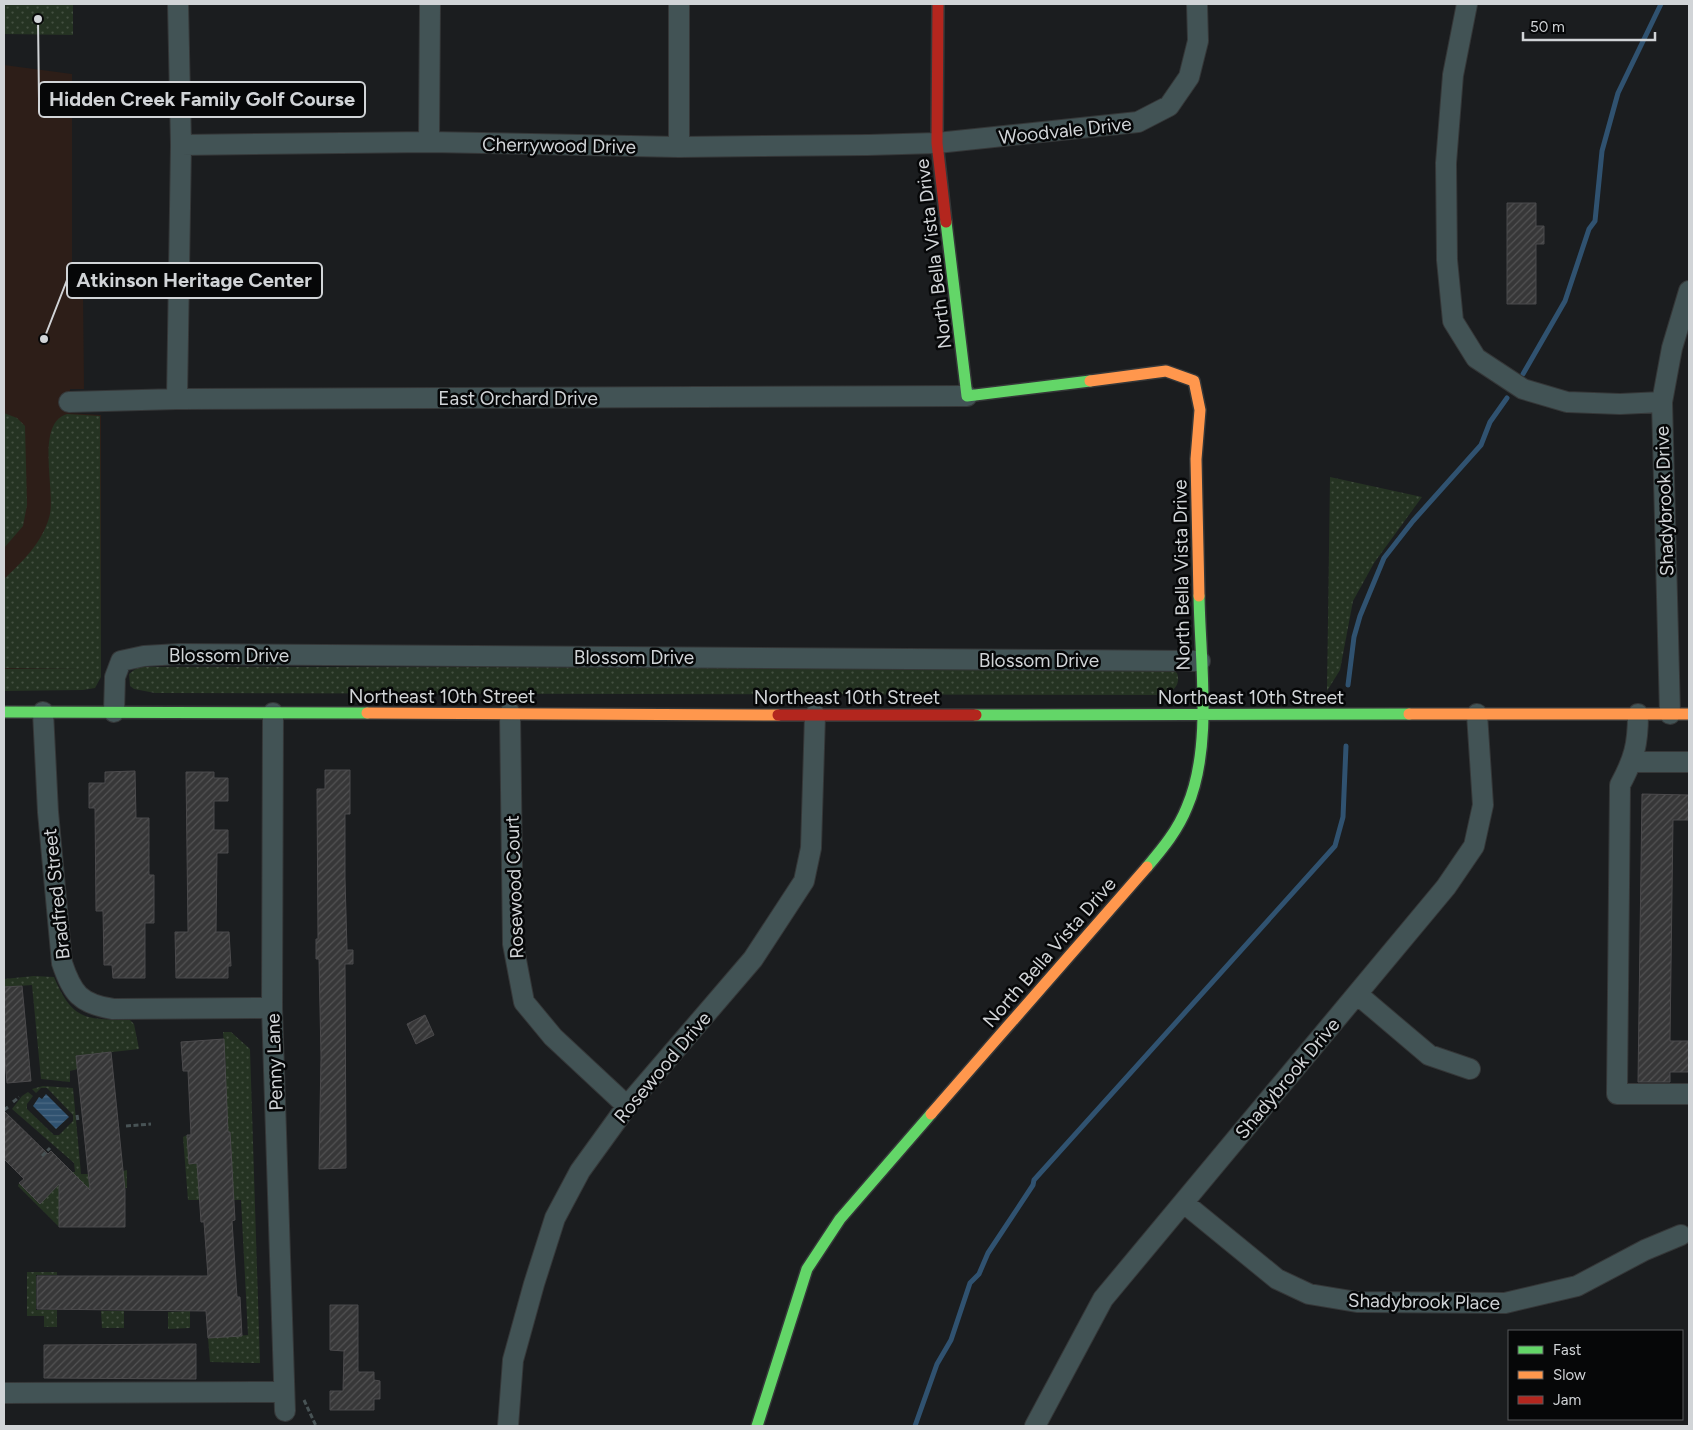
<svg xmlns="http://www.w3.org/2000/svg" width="1693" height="1430" font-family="Figtree,sans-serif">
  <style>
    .commercial { fill: #2d1e18 }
    .green { fill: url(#green-dots) }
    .water { fill: url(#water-rules) }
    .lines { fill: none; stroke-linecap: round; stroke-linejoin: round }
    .stream { stroke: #305270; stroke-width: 5 }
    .building { fill: url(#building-hatch); stroke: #4b4a4c }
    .street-casing { stroke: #353738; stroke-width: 22 }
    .fast-casing { stroke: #353738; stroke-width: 14 }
    .slow-casing { stroke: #353738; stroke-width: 14 }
    .jam-casing { stroke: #353738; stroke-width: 14 }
    .path { stroke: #485355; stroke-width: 3; stroke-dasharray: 5 2.5; stroke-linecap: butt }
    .street { stroke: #425355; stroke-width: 20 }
    .fast { stroke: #63d668; stroke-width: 11 }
    .slow { stroke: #ff974d; stroke-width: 11 }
    .jam { stroke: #b3261e; stroke-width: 11 }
    .labels { text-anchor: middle; stroke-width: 5; stroke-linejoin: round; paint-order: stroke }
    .street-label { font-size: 19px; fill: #d1d4d7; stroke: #060708 }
    .leader { fill: none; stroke: #d1d4d7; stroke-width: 2 }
    .callout-dot { fill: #d1d4d7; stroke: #060708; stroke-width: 2 }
    .callout { fill: #060708; stroke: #d1d4d7; stroke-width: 2 }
    .callout-label { font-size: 20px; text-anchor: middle; font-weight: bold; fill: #d1d4d7 }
  </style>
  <defs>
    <pattern id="green-dots" width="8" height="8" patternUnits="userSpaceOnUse" patternTransform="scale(1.25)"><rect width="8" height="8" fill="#253322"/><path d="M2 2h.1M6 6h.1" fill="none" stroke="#445041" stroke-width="1.8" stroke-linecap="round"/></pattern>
    <pattern id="water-rules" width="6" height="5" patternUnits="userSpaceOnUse" patternTransform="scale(1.25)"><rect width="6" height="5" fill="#305270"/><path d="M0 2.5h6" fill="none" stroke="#4d6a84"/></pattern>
    <pattern id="building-hatch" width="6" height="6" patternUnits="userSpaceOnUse" patternTransform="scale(1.25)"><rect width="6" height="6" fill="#373738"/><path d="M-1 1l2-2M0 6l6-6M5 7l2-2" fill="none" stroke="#535354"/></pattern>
  </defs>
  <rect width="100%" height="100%" fill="#1b1d1f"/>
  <path class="commercial" d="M4,65L72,74V290L83,289L84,389H70V413L101,415V668L4,669Z"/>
  <path class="green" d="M4,4H73V35L4,34Z
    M4,413L17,418L25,426L27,505L23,526L4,548Z
    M67,414L100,416L101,677L95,688L83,690L4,691V669H84L4,668V579C23,561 41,544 49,518C57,493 34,424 67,414Z
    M1330,477L1422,497L1374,563L1353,601L1340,670L1327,691Z
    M138,667L1169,668L1177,673C1181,684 1174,692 1163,695L155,693L134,689L130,686L129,674Z
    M34,976L54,977C73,1022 87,1019 130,1020L134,1024L139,1049L77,1056L78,1069L70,1071V1082L41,1079L32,985L4,987V979Z
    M223,1032H231L250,1049L260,1363L210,1362L208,1338L248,1335L241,1200H188L183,1137L187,1135L189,1164L232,1161L230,1132L217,1133L214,1069L226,1068Z
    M43,1086L73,1088L81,1174H88L89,1183L123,1181V1171L127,1170V1188H78L59,1198V1227L18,1186L19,1183L40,1203L72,1172H75L74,1163L12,1109L22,1096L28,1092L33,1096L27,1104V1109L54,1135H59L73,1121V1115L47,1088H41L36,1093L32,1089Z
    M27,1272H57V1275H36V1310H57V1327H44V1316H27Z
    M101,1311H124V1328H102Z
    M190,1311V1328L168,1329V1312Z"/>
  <path class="water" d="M46,1094L69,1117L56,1129L33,1106L39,1097L42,1099Z"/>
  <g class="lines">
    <path class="stream" d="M1523,374L1565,301L1589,229L1595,221L1602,151L1618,93L1661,4
      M1348,685L1354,637L1360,616L1384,558L1413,521L1481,445L1490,422L1507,398
      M915,1426L937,1364L951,1340L970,1283L979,1274L988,1253L1033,1185L1034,1180L1335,846L1343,817L1346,746"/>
  </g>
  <path class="building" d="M1507,203H1536V226H1544V244H1536V304H1507Z
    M325,770H350V814H345V879L347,950H353V964H345L346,1168L319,1169L321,1057L319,959H316V939H318L317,789H325Z
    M135,771L136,818H149V875H154V923H145V978H113L112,965H104L103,911H96L95,808H89V783H105V772Z
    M186,772H214V778H228V801H214V830H228V853H217L216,932H229L231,966H228V978H176L175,932H188Z
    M1642,794L1689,795V820H1673L1670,1041H1689V1072H1670V1082H1638Z
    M22,986L31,1081L7,1083L4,1048V987Z
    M425,1015L434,1035L416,1044L407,1024Z
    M224,1039L228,1132H230L235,1220L232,1221L237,1297H240L242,1336L208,1338L206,1311L37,1309V1276H208L204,1222H201L197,1163L189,1164L187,1135H191L188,1071H183L181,1042Z
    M111,1052L125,1190V1227H59V1184L40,1204L19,1183L24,1179L4,1159V1111L48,1154L51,1151L90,1190L76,1056Z
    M330,1305H358V1372H374V1380L380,1381V1399H374V1410H330V1391H343L344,1351L330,1350Z
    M196,1344V1379L44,1378V1345Z"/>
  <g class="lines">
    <g class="street-casing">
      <path id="street" d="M679,4V147
        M1467,4L1453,75L1446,163L1447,260L1453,321L1476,358L1523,389L1567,402L1620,404L1662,402
        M429,142L430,4
        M181,145L429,142L679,147L868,145L937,143L1138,122L1169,106L1189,77L1198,41L1197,4
        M177,399L181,145L178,4
        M69,402L177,399L967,396
        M43,712L48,812L62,963C72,993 80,1004 113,1009L272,1008
        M114,712L115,677L121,661L144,656L179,654L1200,661
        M273,713L272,1008L285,1411
        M510,713L513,944L524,1002L553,1037L627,1106
        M1638,714C1638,745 1634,759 1620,785L1617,1094H1689
        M1670,714L1662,402L1672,348L1689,291
        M1632,762H1689
        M1357,994L1429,1055L1470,1069
        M1184,1203L1277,1279L1309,1294L1357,1302L1505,1303L1577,1286L1645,1250L1681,1235
        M4,1393L284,1392
        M508,1426L513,1360L534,1284L555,1218L580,1171L627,1106L753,959L804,881L811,848L815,715
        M1035,1426L1103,1299L1446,887L1474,846L1483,805L1477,714"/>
    </g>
    <g class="fast-casing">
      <path id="fast" d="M946,222L967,396L1090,381
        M4,712L367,713
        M976,715L1409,714
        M1147,867C1163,848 1178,830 1187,807C1213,747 1200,661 1199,596
        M757,1426L807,1269L840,1219L931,1114"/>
    </g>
    <g class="slow-casing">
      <path id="slow" d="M1090,381L1166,371L1194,381L1200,410L1196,459L1199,596
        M367,713L778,715
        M1409,714H1689
        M931,1114L1147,867"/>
    </g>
    <g class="jam-casing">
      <path id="jam" d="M938,4L937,143L946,222
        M778,715H976"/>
    </g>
    <path class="path" d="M13,1102L19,1097
      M4,1110L8,1107
      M77,1115L78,1121
      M126,1126L151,1124
      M42,1156L50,1148
      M304,1400L316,1426"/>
    <use href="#street" class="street"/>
    <use href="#fast" class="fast"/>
    <use href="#slow" class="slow"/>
    <use href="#jam" class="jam"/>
  </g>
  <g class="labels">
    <g class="street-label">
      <text transform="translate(1065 130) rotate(-6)" y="7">Woodvale Drive</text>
      <text transform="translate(559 145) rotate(1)" y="7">Cherrywood Drive</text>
      <text transform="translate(933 254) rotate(-97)" y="7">North Bella Vista Drive</text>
      <text x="518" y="405">East Orchard Drive</text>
      <text transform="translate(1664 501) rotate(-92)" y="7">Shadybrook Drive</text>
      <text transform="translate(1181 575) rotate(-91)" y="7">North Bella Vista Drive</text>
      <text x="229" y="662">Blossom Drive</text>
      <text x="634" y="664">Blossom Drive</text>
      <text x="1039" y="667">Blossom Drive</text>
      <text x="442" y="703">Northeast 10th Street</text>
      <text x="847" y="704">Northeast 10th Street</text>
      <text x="1251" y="704">Northeast 10th Street</text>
      <text transform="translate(514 887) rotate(-92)" y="7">Rosewood Court</text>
      <text transform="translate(56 894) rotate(-96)" y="7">Bradfred Street</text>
      <text transform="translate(1049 952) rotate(-49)" y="7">North Bella Vista Drive</text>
      <text transform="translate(274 1062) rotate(-92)" y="7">Penny Lane</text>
      <text transform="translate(662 1067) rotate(-50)" y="7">Rosewood Drive</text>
      <text transform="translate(1287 1078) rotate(-50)" y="7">Shadybrook Drive</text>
      <text transform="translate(1424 1301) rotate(1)" y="7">Shadybrook Place</text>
    </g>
  </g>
  <path class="leader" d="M38 19L39 99M44 339L67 280"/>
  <g class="callout-dot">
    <circle cx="38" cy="19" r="5"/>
    <circle cx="44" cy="339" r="5"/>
  </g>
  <g class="callout">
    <rect x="39" y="82" width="326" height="35" rx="5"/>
    <rect x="67" y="263" width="255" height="35" rx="5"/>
  </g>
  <g class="callout-label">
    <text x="202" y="106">Hidden Creek Family Golf Course</text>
    <text x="194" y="287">Atkinson Heritage Center</text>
  </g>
  <rect width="1693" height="1430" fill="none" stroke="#d1d4d7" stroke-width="10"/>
  <rect x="1508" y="1330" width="175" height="90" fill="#060708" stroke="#57595b"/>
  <rect x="1518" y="1346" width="25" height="8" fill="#63d668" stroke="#57595b"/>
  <text x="1553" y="1355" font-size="15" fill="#d1d4d7">Fast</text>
  <rect x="1518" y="1371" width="25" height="8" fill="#ff974d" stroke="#57595b"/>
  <text x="1553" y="1380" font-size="15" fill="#d1d4d7">Slow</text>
  <rect x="1518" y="1396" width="25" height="8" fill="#b3261e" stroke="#57595b"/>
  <text x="1553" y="1405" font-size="15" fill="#d1d4d7">Jam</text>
  <path d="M1523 32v8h132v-8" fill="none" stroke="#d1d4d7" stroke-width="2.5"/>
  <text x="1530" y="32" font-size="15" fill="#d1d4d7" stroke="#060708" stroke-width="4" paint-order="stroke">50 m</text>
</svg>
